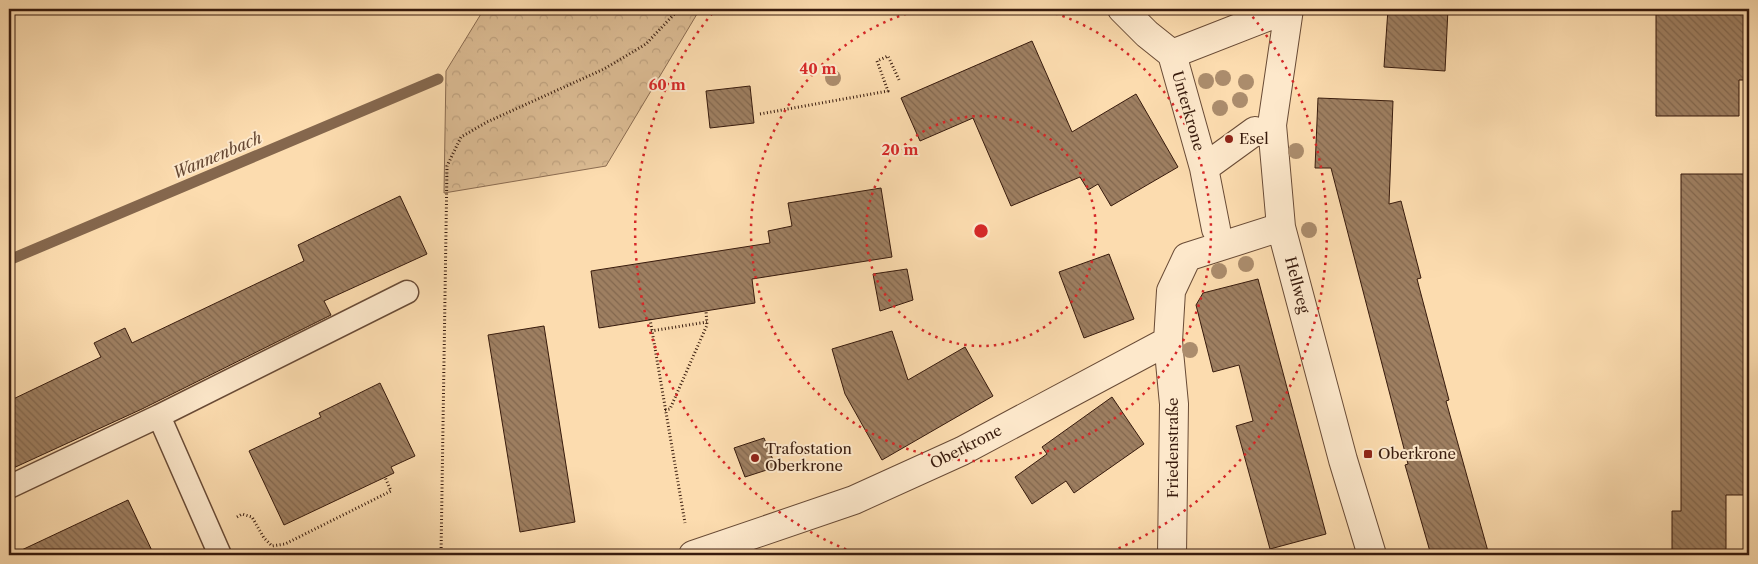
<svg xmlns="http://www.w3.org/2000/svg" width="1758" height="564" font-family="'Libre Caslon Text',serif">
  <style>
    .forest { fill: url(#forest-crowns); stroke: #8a6b50 }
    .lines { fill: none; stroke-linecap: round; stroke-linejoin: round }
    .stream { stroke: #85674d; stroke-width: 11 }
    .building { fill: url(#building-back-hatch); stroke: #381b0d }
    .service-casing { stroke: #694b36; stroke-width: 25 }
    .minor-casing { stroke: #694b36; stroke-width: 30 }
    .path { stroke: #381b0d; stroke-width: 3; stroke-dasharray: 1 2.5; stroke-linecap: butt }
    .service { stroke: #fde8cb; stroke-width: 22 }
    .minor { stroke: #fde8cb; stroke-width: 28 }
    .tree { fill: #ab8c6c }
    .ring { fill: none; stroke: #d62828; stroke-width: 2.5; stroke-dasharray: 2.5 5 }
    .poi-dot { fill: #8f2418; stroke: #fde8cb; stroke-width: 2 }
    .labels { text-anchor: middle; stroke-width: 4; stroke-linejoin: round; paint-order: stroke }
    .street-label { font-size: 15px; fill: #381b0d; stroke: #fde8cb }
    .poi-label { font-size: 15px; fill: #381b0d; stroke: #fde8cb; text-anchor: start }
    .water-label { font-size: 16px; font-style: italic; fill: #654732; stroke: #fde8cb }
    .centre { fill: #d62828; stroke: #fde8cb; stroke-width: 2.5 }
    .ring-label { font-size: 15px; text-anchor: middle; font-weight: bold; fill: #d62828; stroke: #fde8cb; stroke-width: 4; stroke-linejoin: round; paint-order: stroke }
  </style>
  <defs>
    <pattern id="forest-crowns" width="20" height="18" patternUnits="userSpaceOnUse" patternTransform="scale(1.25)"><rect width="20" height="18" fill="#dbbb93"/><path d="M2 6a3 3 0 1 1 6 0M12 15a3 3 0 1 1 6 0" fill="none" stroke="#bda07e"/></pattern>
    <pattern id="building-back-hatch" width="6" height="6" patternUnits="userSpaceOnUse" patternTransform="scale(1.25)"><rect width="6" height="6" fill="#9e7f61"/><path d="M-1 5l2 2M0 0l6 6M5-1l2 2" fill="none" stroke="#82674e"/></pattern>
  </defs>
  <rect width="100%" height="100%" fill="#fcdcaf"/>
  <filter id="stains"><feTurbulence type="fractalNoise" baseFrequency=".004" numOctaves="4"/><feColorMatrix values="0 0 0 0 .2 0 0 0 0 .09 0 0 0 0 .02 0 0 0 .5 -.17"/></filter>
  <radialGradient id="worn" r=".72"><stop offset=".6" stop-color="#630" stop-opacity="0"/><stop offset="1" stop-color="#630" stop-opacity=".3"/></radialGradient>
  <path class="forest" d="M484,9H700L606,166L444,193L446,71Z"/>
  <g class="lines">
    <path class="stream" d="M9,260L438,79"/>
  </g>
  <path class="building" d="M1388,9H1448L1445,71L1384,67Z
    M1656,9H1749V80H1739V116H1656Z
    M1032,41L1072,132L1136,94L1178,167L1111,206L1098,184L1088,190L1080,177L1011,206L973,118L920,141L901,98Z
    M750,86L754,123L710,128L706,91Z
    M1318,98L1393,101L1389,204L1401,201L1421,278L1417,279L1449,400L1446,401L1489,555H1431L1405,465L1408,464L1331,168H1315Z
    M1681,174H1745L1744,201H1749V495H1726V555H1672V511H1681Z
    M881,188L892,257L752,279L755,303L599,328L591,271L770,243L768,231L792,226L788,203Z
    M400,196L427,254L324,301L331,315L142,409L9,470V401L101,357L94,343L125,328L132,343L304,261L298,245Z
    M1109,254L1134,319L1084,338L1059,272Z
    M907,269L913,300L880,311L873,274Z
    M1258,279L1326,534L1270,549L1236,426L1253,421L1239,365L1213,372L1196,305L1203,293Z
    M544,326L575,522L520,532L488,335Z
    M892,331L908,380L965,347L993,396L882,460L845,394L832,349Z
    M380,383L415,456L391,467L394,473L284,525L249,451L321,417L319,413Z
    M1112,397L1144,444L1074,493L1066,481L1032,504L1015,477L1047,454L1042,447Z
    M764,438L776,467L745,477L734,448Z
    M128,500L154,555H11Z"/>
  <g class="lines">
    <g class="service-casing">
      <path id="service" d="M159,416L407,292
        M9,487L159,416L220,555"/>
    </g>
    <g class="minor-casing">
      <path id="minor" d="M1122,9L1147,34L1172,54L1287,9
        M1289,9L1272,125L1281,227L1343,460L1372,555
        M1172,54L1204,168L1216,229
        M1204,168L1255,131
        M1168,341L1174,404L1172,555
        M693,555L854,500L962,451L1168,341L1171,291L1187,257L1281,227"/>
    </g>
    <path class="path" d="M760,114L888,91L877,61L888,56L900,82
      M650,319L685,523
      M651,331L707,322
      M665,410L670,409L707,325L706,311
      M237,517L242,514L252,517L264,538L272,546L285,544L391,491L385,477
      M441,555L447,166L461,137L487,122L604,69L646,44L679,9"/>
    <use href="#service" class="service"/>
    <use href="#minor" class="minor"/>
  </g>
  <g class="tree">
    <circle cx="833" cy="78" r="8"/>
    <circle cx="1223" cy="78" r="8"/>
    <circle cx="1206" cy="81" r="8"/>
    <circle cx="1246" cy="82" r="8"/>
    <circle cx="1240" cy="100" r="8"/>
    <circle cx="1220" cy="108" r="8"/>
    <circle cx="1296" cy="151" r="8"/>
    <circle cx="1309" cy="230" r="8"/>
    <circle cx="1246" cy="264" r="8"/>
    <circle cx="1219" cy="271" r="8"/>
    <circle cx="1190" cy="350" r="8"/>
  </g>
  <g class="ring">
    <circle cx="981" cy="231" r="115"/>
    <path d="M1041 9A230 230 0 1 1 921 9"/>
    <path d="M860 555A346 346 0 0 1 714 11M1248 11A346 346 0 0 1 1102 555"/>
  </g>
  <g class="poi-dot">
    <circle cx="1229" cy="139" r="5"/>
    <rect x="1363" y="449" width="10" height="10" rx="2.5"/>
    <circle cx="755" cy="458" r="5"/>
  </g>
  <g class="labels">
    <g class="street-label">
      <text transform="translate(1188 111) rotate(74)" y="5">Unterkrone</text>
      <text transform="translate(1297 285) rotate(75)" y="5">Hellweg</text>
      <text transform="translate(966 447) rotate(-27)" y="5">Oberkrone</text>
      <text transform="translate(1173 448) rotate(-90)" y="5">Friedenstraße</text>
    </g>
    <g class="poi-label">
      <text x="1239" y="144">Esel</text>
      <text x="765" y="454">Trafostation<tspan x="765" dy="17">Oberkrone</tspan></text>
      <text x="1378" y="459">Oberkrone</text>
    </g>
    <g class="water-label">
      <text transform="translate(217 155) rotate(-23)" y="6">Wannenbach</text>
    </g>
  </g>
  <circle cx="981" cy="231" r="8" class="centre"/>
  <g class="ring-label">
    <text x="818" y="74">40 m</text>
    <text x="667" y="90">60 m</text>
    <text x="900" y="155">20 m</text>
  </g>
  <rect width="1758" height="564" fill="none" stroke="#fcdcaf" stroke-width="30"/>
  <rect x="10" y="10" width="1738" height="544" fill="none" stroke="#381b0d" stroke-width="2.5"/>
  <rect x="15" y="15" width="1728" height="534" fill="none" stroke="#381b0d"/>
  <rect width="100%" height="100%" filter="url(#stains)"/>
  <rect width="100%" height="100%" fill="url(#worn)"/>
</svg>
